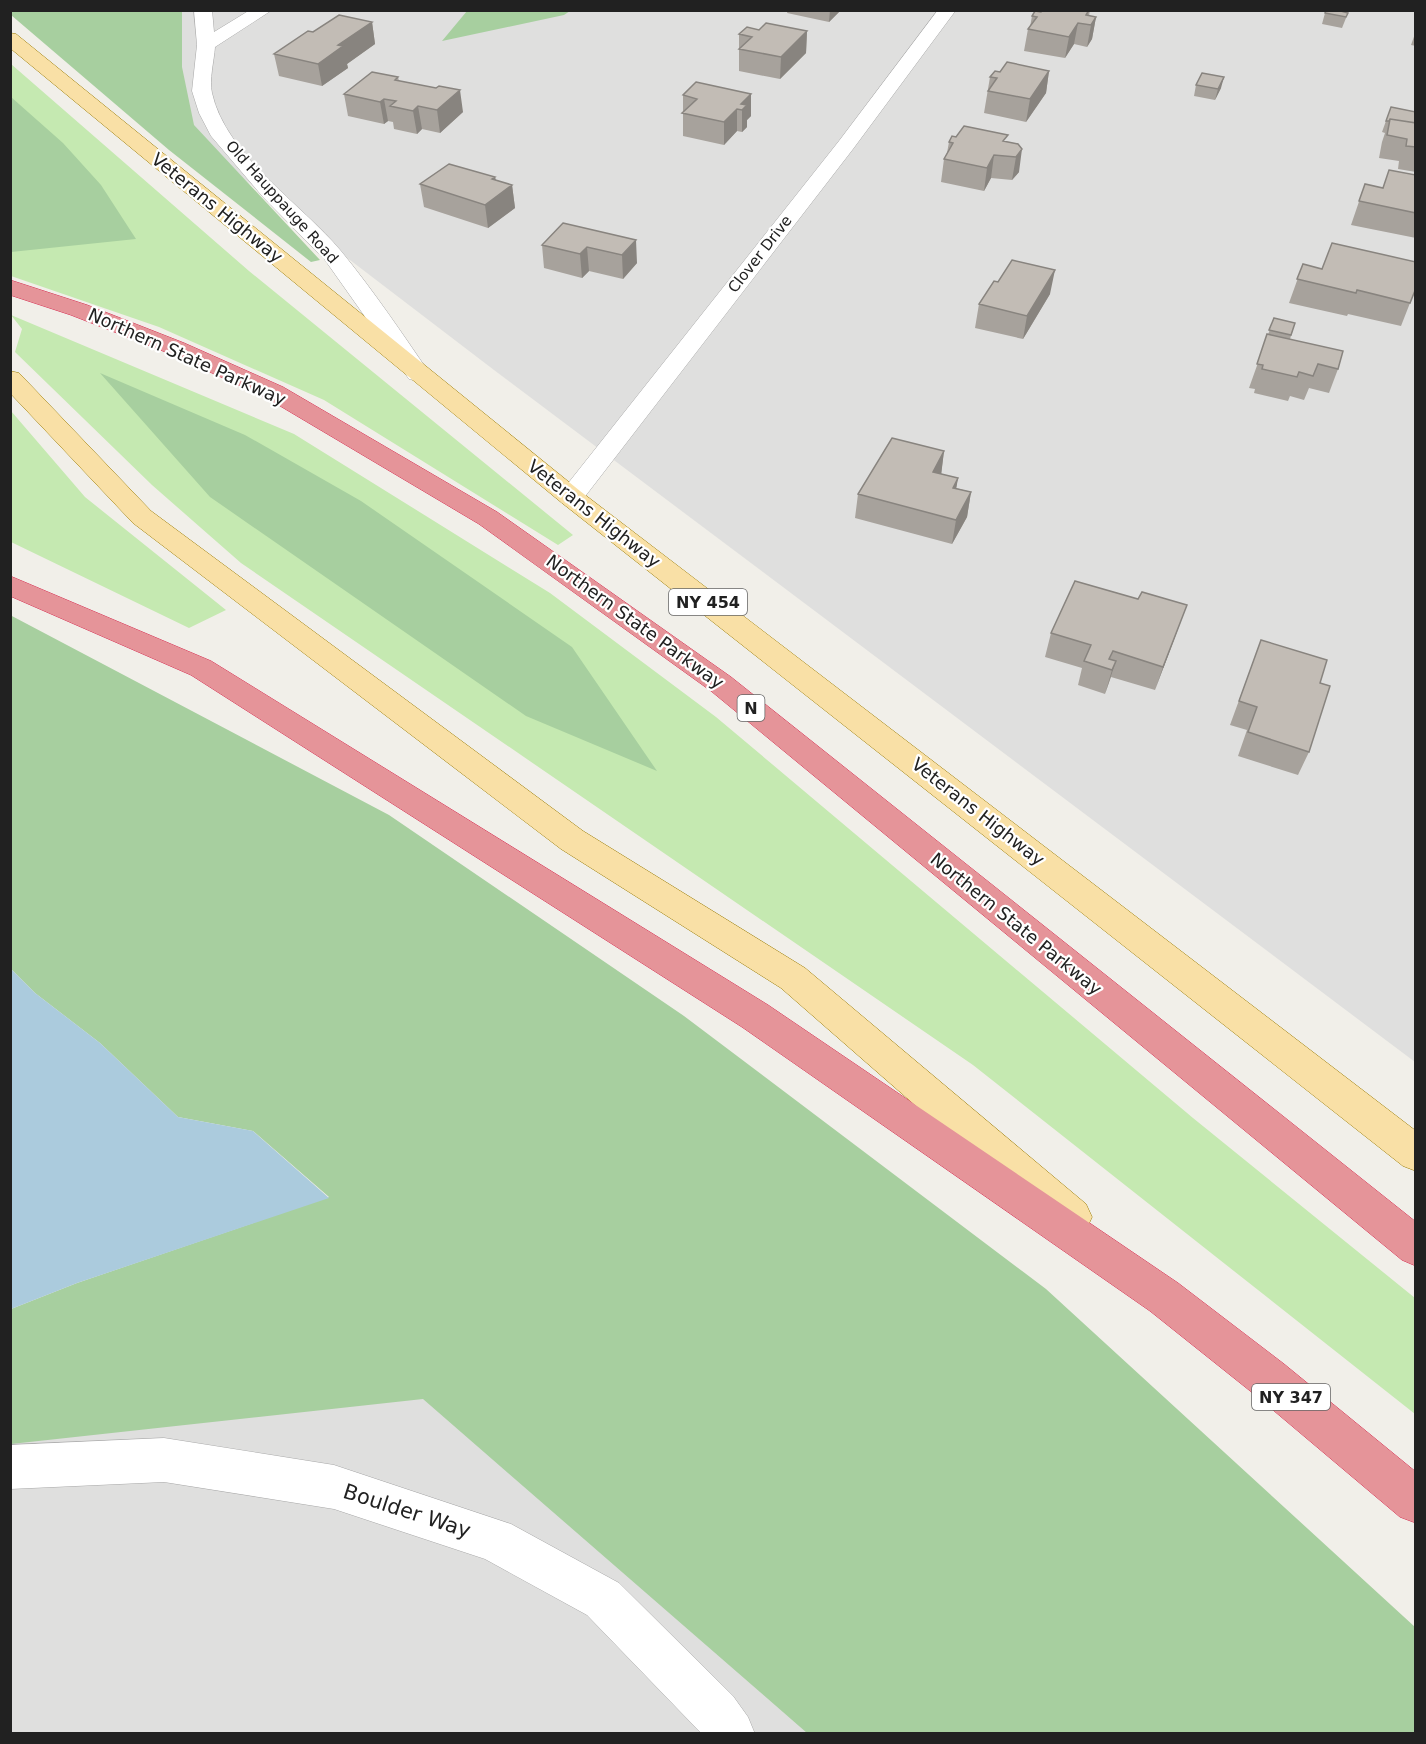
<svg xmlns="http://www.w3.org/2000/svg" width="1426" height="1744" font-family="'DejaVu Sans',sans-serif">
  <style>
    .residential { fill: #dfdfde }
    .grass { fill: #c5e9b1 }
    .forest { fill: #a7cf9f }
    .water { fill: #abcbdd }
    .lines { fill: none; stroke-linecap: round; stroke-linejoin: round }
    .minor-casing { stroke: #a8a8a8; stroke-width: 1 }
    .major-casing { stroke: #997b05; stroke-width: 1 }
    .highway-casing { stroke: #d62f53; stroke-width: 1 }
    .minor { fill: #fff; fill-rule: evenodd }
    .major { fill: #f9e0a6; fill-rule: evenodd }
    .highway { fill: #e59499; fill-rule: evenodd }
    .wall { fill: #a7a29c }
    .shaded-wall { fill: #88847f }
    .building { fill: #c2bcb5; stroke: #88847f; stroke-width: 1.5 }
    .labels { text-anchor: middle; stroke-width: 4.5; stroke-linejoin: round; paint-order: stroke }
    .far-street-label { font-size: 15px; fill: #212121; stroke: #fff }
    .shield { fill: #fff; stroke: #646464; stroke-width: 1.5 }
    .shield-label { font-size: 16px; font-weight: bold; fill: #212121 }
    .street-label { font-size: 18px; fill: #212121; stroke: #fff }
    .near-street-label { font-size: 21px; fill: #212121; stroke: #fff }
  </style>
  <rect width="100%" height="100%" fill="#f1efe9"/>
  <path class="residential" d="M24,11H1415V1062L494,370Z
    M558,1290L1326,1734H11V1394Z"/>
  <path class="grass" d="M11,64L249,271L573,535L558,545L324,400L159,327L11,276Z
    M11,315L294,434L550,593L716,717L1193,1118L1415,1298V1414L973,1065L241,563L152,485L15,352L22,329Z
    M11,411L85,497L226,610L189,628L11,542Z"/>
  <path class="forest" d="M11,10L182,11V67L194,125L320,260L311,262L169,150L11,15Z
    M467,11V10L570,11L564,15L442,41Z
    M11,97L63,143L101,185L136,239L11,252Z
    M100,373L245,435L361,501L572,647L657,771L526,716L210,497Z
    M10,615L389,815L684,1016L1046,1289L1415,1627V1733H807L423,1399L11,1444V1309L77,1283L329,1197L253,1131L178,1117L100,1043L35,993L11,969Z"/>
  <path class="water" d="M11,969L35,993L100,1043L178,1117L253,1131L329,1198L77,1283L11,1309Z"/>
  <g class="lines">
    <g class="minor-casing">
      <path id="minor" d="M194,10H212L214,32L250,10H272L215,47C214,61 209,80 212,93C226,156 302,204 341,251C373,290 402,333 430,374L427,379L418,381L409,379L325,260L263,197L211,136L199,113L192,91L197,45Z
        M938,10H956L853,149L580,503L571,505L562,503L558,497L562,491L839,141Z
        M164,1438L334,1465L511,1524L619,1583L733,1696L748,1717L755,1734H702L587,1615L485,1559L334,1509L164,1482L10,1489V1445Z"/>
    </g>
    <g class="major-casing">
      <path id="major" d="M10,33L16,34L580,491L1416,1131V1171L1403,1166L562,503L10,48Z
        M10,371L19,373L151,511L583,831L805,968L1086,1204L1092,1217L1086,1230L1072,1235L1058,1230L781,988L561,849L133,523L10,393Z"/>
    </g>
    <g class="highway-casing">
      <path id="highway" d="M10,280L87,305L184,343L283,387L497,512L731,677L1416,1222V1266L1402,1260L711,691L479,524L265,397L168,353L71,315L10,295Z
        M10,576L211,661L768,1005L1178,1283L1284,1364L1416,1472V1523L1400,1517L1254,1394L1150,1311L742,1027L191,675L10,596Z"/>
    </g>
    <use href="#minor" class="minor"/>
    <use href="#major" class="major"/>
    <use href="#highway" class="highway"/>
  </g>
  <path class="wall" d="M788,10H841L829,22L787,13Z
    M1090,10L1089,16L1096,17L1092,39L1087,47L1074,44L1065,58L1024,51L1028,29L1030,27L1032,16L1041,12Z
    M1325,13H1348L1342,28L1322,24Z
    M372,22L375,44L347,64L348,68L322,86L279,76L274,54L313,32Z
    M759,30L807,31L806,53L780,79L739,71V34Z
    M1416,31V46L1411,45Z
    M1049,71L1046,93L1026,122L984,113L990,77L1000,72Z
    M398,77L399,81L463,112L440,133L422,129L417,134L394,129L393,122L388,121L384,124L348,116L344,94Z
    M1196,85L1221,88L1215,100L1194,96Z
    M751,94V116L747,120V127L742,132L737,131L724,145L683,136V95Z
    M1391,107L1416,112V172L1398,169L1399,161L1379,158L1382,142L1385,133L1382,132Z
    M956,137L1007,142L1018,144L1019,172L1012,180L991,178L984,191L941,182L944,159L947,153L949,142Z
    M1416,175V238L1351,225L1365,184L1383,188Z
    M495,177L496,180L512,185L515,208L488,228L424,207L420,184Z
    M563,223L637,263L623,279L589,271L582,278L544,268L542,245Z
    M1303,264L1410,303L1401,326L1348,314L1347,316L1289,303Z
    M1050,294L1023,339L975,328L979,304Z
    M1274,318L1295,323L1290,339L1338,369L1329,393L1309,388L1304,400L1290,396L1288,401L1254,393L1255,389L1249,388Z
    M944,451L941,474L958,478L956,488L971,492L967,517L952,544L855,518L858,494Z
    M1178,629L1155,690L1111,677L1105,694L1078,685L1082,668L1045,657L1051,633Z
    M1261,640L1320,683L1309,752L1298,775L1238,756L1247,730L1230,725Z"/>
  <path class="shaded-wall" d="M830,10H841L829,22Z
    M1096,17L1092,39L1087,47L1091,25Z
    M372,22L375,44L347,64L348,68L322,86L318,64L338,45Z
    M1078,23L1074,44L1065,58L1069,37Z
    M807,31L806,53L780,79L781,57Z
    M1049,71L1046,93L1026,122L1030,99Z
    M1224,77L1221,88L1215,100L1218,89Z
    M460,90L463,112L440,133L437,110Z
    M751,94V116L747,120V127L742,132V110L741,104Z
    M384,99L388,121L384,124L380,102Z
    M418,106L422,129L417,134L413,111Z
    M737,109V131L724,145V122Z
    M1022,149L1019,172L1012,180L1016,157Z
    M994,155L991,178L984,191L987,168Z
    M495,177L498,196L512,185L515,208L488,228L485,205L492,179Z
    M636,240L637,263L623,279L622,255Z
    M587,247L589,271L582,278L580,254Z
    M1055,270L1050,294L1023,339L1027,316Z
    M944,451L941,476L933,472Z
    M958,478L954,502L953,488Z
    M971,492L967,517L952,544L956,520Z
    M1187,605L1178,629L1155,690L1163,667Z
    M1116,661L1105,694L1112,670Z"/>
  <path class="building" d="M1042,10H1089L1086,15L1096,17L1091,25L1078,23L1069,37L1028,29L1037,17L1032,16L1035,11L1041,12Z
    M1326,10H1337L1348,13L1346,17L1325,13Z
    M339,15L372,22L338,45L343,46L318,64L274,54L308,31L313,32Z
    M766,23L807,31L781,57L739,49L752,37L739,34L747,27L759,30Z
    M1007,62L1049,71L1030,99L988,91L997,78L990,77L995,71L1000,72Z
    M372,72L398,77L395,80L436,88L439,86L460,90L437,110L418,106L413,111L390,106L396,101L384,99L380,102L344,94Z
    M1202,73L1224,77L1218,89L1196,85Z
    M696,82L751,94L741,104L747,105L742,110L737,109L724,122L682,113L697,99L683,95Z
    M1391,107L1416,112V123L1390,119L1389,121H1386Z
    M1390,119L1416,123V147L1406,146L1407,139L1387,135Z
    M964,126L1008,135L1003,141L1018,144L1022,149L1016,157L994,155L987,168L944,159L953,143L949,142L952,136L956,137Z
    M449,164L495,177L492,179L512,185L485,205L420,184Z
    M1389,170L1416,175V213L1359,201L1365,184L1383,188Z
    M563,223L636,240L622,255L587,247L580,254L542,245Z
    M1332,243L1416,262V288L1410,303L1357,290L1356,293L1297,279L1303,264L1322,269Z
    M1012,260L1055,270L1027,316L979,304L994,281L998,282Z
    M1274,318L1295,323L1291,335L1269,330Z
    M1267,334L1343,351L1338,369L1318,364L1313,376L1299,372L1297,377L1262,369L1263,365L1257,364Z
    M892,438L944,451L933,472L958,478L953,488L971,492L956,520L858,494Z
    M1075,581L1138,599L1142,592L1187,605L1163,667L1113,651L1109,659L1116,661L1112,670L1084,661L1091,645L1051,633Z
    M1261,640L1327,660L1320,683L1330,686L1309,752L1248,732L1257,707L1239,701Z"/>
  <g class="labels">
    <g class="far-street-label">
      <text transform="translate(282 202) rotate(48)" y="5">Old Hauppauge Road</text>
      <text transform="translate(760 254) rotate(-52)" y="5">Clover Drive</text>
    </g>
    <g class="shield">
      <rect x="669" y="589" width="78" height="26" rx="4.5"/>
      <rect x="737.5" y="695" width="27" height="26" rx="4.5"/>
      <rect x="1252" y="1384" width="78" height="26" rx="4.5"/>
    </g>
    <g class="shield-label">
      <text x="708" y="608">NY 454</text>
      <text x="751" y="714">N</text>
      <text x="1291" y="1403">NY 347</text>
    </g>
    <g class="street-label">
      <text transform="translate(217 208) rotate(39)" y="6">Veterans Highway</text>
      <text transform="translate(187 357) rotate(24)" y="6">Northern State Parkway</text>
      <text transform="translate(594 514) rotate(38)" y="6">Veterans Highway</text>
      <text transform="translate(635 622) rotate(36)" y="6">Northern State Parkway</text>
      <text transform="translate(978 812) rotate(38)" y="6">Veterans Highway</text>
      <text transform="translate(1016 924) rotate(39)" y="6">Northern State Parkway</text>
    </g>
    <g class="near-street-label">
      <text transform="translate(407 1511) rotate(18)" y="7">Boulder Way</text>
    </g>
  </g>
  <rect width="1426" height="1744" fill="none" stroke="#212121" stroke-width="24"/>
</svg>
